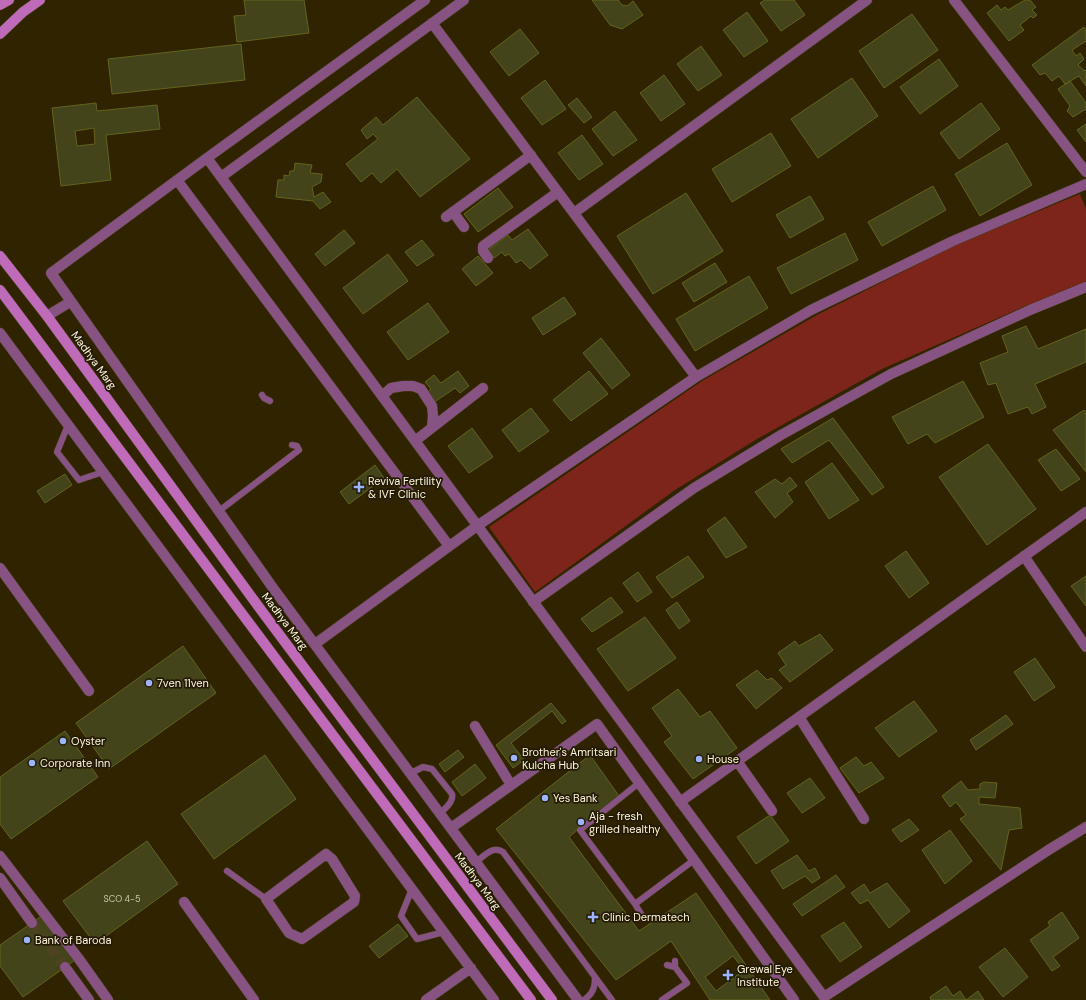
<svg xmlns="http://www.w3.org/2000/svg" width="1086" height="1000" font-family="'DM Sans',sans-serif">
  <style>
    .green { fill: #7e251b }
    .building { fill: #43441a; stroke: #636419; fill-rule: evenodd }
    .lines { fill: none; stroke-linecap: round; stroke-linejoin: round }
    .minor-tunnel { stroke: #4f4220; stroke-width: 10; stroke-dasharray: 10 5; stroke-linecap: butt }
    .service-casing { stroke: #4d401e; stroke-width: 7 }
    .minor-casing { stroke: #4d401e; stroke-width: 11 }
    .secondary-casing { stroke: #4d401e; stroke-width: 11 }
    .service { stroke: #875383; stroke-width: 6 }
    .minor { stroke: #875383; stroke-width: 10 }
    .secondary { stroke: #bf6bb9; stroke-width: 10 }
    .poi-dot { fill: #9cb4fd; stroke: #231b05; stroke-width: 1.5 }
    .labels { text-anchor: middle; stroke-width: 3.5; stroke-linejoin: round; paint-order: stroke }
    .number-label { font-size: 9px; fill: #cfc8a8 }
    .street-label { font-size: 11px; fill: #fef4d8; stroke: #231b05 }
    .poi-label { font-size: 11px; fill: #fef4d8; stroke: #231b05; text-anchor: start }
  </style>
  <rect width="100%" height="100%" fill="#302300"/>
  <path class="green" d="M1080,194L1086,209V281L1023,307L882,369L757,439L675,490L535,592L489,527L702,381L817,315L958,244Z"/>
  <path class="building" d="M244,0H304L309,33L237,42L234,16L246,15Z
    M592,0H618L622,5L627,6L633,1L643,15L622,29L610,25Z
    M765,0H794L805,15L781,31L760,3Z
    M1025,0H1030L1036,7L1032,10L1037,15L1033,18L1031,16L1020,25L1024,30L1009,41L987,13L997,5L1001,10L1005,7L1008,10Z
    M747,12L768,41L744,57L723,30Z
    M912,14L938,50L884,88L859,51Z
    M1084,27L1086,30V41L1072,50L1076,56L1080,53L1084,59L1078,65L1085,71L1086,70V86L1079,76L1065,84L1059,76L1052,81L1045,73L1040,75L1032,65Z
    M520,29L539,53L509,76L490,52Z
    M241,44L245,80L112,94L108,59Z
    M701,46L722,75L698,91L677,64Z
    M939,59L958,86L920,114L900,87Z
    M664,75L685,104L661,121L640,93Z
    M852,78L878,116L818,158L791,119Z
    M545,80L566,109L542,125L521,98Z
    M1070,81L1086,103V109L1073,117L1067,111L1070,106L1058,89Z
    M417,97L470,159L420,197L397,169L381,183L372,173L361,182L346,164L378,139L373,134L367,139L361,130L376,117L383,125Z
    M577,98L592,117L584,123L568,105Z
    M96,103L97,111L157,105L160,129L106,135L111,180L61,186L52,108ZM94,128L95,144L77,146L75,131Z
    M981,103L1000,129L959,159L940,133Z
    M615,111L637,140L613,156L592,129Z
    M1086,124V142L1077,130Z
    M771,133L791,166L732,202L712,169Z
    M582,135L603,164L579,180L558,153Z
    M1007,143L1032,185L980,216L955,174Z
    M295,163L312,165L310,173L322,174L321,182L312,187L314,197L323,192L331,202L320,209L313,201L276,197L278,180H284V175L289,176L290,171H294Z
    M933,186L946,210L882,246L868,222Z
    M498,188L513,207L478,232L464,214Z
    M686,193L723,251L653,294L617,236Z
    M810,196L824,219L790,238L776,215Z
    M528,229L548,255L530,269L521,260L516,263L509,254L505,256L502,252L494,258L488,250L508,235L512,240Z
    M344,230L355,243L325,266L315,254Z
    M845,233L858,260L791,294L777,268Z
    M422,240L434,255L417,266L405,252Z
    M388,254L408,281L363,314L343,288Z
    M478,256L493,273L476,286L462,269Z
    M715,263L727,282L694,302L682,283Z
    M749,276L768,308L695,351L676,319Z
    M564,297L576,314L543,335L532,318Z
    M428,303L449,332L408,360L387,332Z
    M1026,326L1038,349L1086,329V362L1035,384L1046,407L1032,414L1028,407L1008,414L996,383L988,385L980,363L1008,352L1002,336Z
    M601,338L630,375L612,389L583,353Z
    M458,371L469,386L460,393L455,388L433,403L425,394L431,389L425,382L434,375L441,383Z
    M589,371L608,394L571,421L553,400Z
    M963,381L984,417L935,443L927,434L908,444L892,417Z
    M531,408L549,431L519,452L502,430Z
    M1084,410L1086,413V472L1053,430Z
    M833,418L884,487L872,495L829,440L792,463L781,449Z
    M472,428L493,457L469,473L448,446Z
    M988,444L1036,509L987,545L939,477Z
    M1056,449L1080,479L1061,491L1038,460Z
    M832,463L859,500L829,519L805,482Z
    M375,465L384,478L349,504L340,492Z
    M65,474L72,485L45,503L37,491Z
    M790,477L797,486L787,493L793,502L775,518L755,492L775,479L782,484Z
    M725,517L747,547L726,558L707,530Z
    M906,551L929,583L909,598L885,566Z
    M688,556L704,577L672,598L656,577Z
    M638,572L652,592L637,602L623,583Z
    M1086,576V606L1071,586Z
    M611,597L623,612L592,632L581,619Z
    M677,602L690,621L679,629L666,610Z
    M645,617L676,658L628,691L597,649Z
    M820,634L833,650L790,682L779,670L786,665L778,653L795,641L799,646Z
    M183,646L216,693L109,769L76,723Z
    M1035,658L1055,687L1034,701L1014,672Z
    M757,670L767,680L772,678L782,688L756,709L736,685Z
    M678,689L700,717L710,711L737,748L693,779L664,742L672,736L652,708Z
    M914,701L937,731L899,757L875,728Z
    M551,703L566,721L562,724L552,711L511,743L524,760L513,768L496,745Z
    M1006,715L1013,724L976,750L970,740Z
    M65,731L98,777L11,839L0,824V777Z
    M458,750L464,757L445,772L439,764Z
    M265,755L296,799L214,859L181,814Z
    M590,755L619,796L569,837L639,931L696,893L770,1000H710L671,941L616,980L496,829Z
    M856,757L864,766L871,762L884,778L859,793L840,768Z
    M475,764L486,778L462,796L452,782Z
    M810,778L825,798L802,813L787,793Z
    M961,781L968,790L980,789V784L984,782L997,783L995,798L979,797V804L1020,808L1022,828L1009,830L1001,870L960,819L966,815L956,802L950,807L942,796Z
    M770,815L789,841L756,864L737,837Z
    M909,819L919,830L901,842L892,830Z
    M950,830L972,861L945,884L922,850Z
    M147,841L178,884L95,944L63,901Z
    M797,855L809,871L815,868L820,878L812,883L805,876L783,889L771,871Z
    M836,875L845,887L802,916L793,904Z
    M887,883L910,911L889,928L868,900L860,904L851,893L864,884L870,893Z
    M1062,912L1079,938L1053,957L1060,966L1052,971L1030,940L1050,926L1048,922Z
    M46,913L78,958L23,997L0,966V945Z
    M844,922L862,947L840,962L821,936Z
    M398,924L408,936L379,958L369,946Z
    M1005,948L1028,977L1003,997L979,967Z
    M733,956L744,970L716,991L705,977Z
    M946,986L953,996L960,991L966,1000H931L930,997Z
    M978,991L984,1000H966Z"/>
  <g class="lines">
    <path class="minor-tunnel" d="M32,923L65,967"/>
    <g class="service-casing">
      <path id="service" d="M262,395L264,398L270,401
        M68,425L57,452L79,480L103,472
        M219,511L299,450L297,446L292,445
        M411,773L423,767L432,769L452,794C454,802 445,808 440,814
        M639,783L580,830L635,904L694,860
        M476,862C484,856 493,845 503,852L612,1000
        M227,871L266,899
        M412,889L401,916L417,939L444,932
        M635,904L643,917L649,919
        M667,965L675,967
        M584,1000C593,994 595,987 595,977
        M662,1000L687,983L675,967V961"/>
    </g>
    <g class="minor-casing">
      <path id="minor" d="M425,0L207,158L51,273L273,588L578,1000
        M954,0L1086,172
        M432,23L696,377
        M207,158L824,997L1050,849L1086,827
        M221,177L464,0
        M177,180L449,546
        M453,212L464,227
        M574,213L867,0
        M446,217L531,155
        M488,258L483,251V246L558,192
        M47,316L70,302
        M0,333L494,1000
        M382,396L391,388L403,386H413L421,389L432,406L433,416L432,427
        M415,441L483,388
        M1024,556L1086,647
        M0,568L89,691
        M533,602L694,488L781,435L891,374L1030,310L1086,287
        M315,644L477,526L696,377L811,310L953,241L1086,184
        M799,717L864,819
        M475,726L511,785
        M737,761L772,811
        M680,802L1086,512
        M451,828L597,724L794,1000
        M326,854L332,859L355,896L354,902L302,939L289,933L266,899Z
        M0,856L79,959L108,1000
        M0,878L32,923
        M184,902L254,1000
        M65,967L89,1000
        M426,1000L471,968"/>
    </g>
    <g class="secondary-casing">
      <path id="secondary" d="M0,5L9,0
        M0,34L23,12L40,0
        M0,256L47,316L261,610L552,1000
        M0,290L531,1000"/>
    </g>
    <use href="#service" class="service"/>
    <use href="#minor" class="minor"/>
    <use href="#secondary" class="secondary"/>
  </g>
  <g class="poi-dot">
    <path d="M357 481h4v4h4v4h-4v4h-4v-4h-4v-4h4z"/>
    <circle cx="149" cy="683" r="4"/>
    <circle cx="63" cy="741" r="4"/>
    <circle cx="514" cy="758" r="4"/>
    <circle cx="699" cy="759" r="4"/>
    <circle cx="32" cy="763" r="4"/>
    <circle cx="545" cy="798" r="4"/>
    <circle cx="581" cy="822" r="4"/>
    <path d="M591 911h4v4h4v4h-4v4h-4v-4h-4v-4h4z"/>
    <circle cx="27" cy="940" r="4"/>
    <path d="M726 969h4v4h4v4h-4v4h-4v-4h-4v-4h4z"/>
  </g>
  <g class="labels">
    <g class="number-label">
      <text x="122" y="902">SCO 4-5</text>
    </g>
    <g class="street-label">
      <text transform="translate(94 360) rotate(54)" y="4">Madhya Marg</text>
      <text transform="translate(285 621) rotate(53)" y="4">Madhya Marg</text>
      <text transform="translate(478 881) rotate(53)" y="4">Madhya Marg</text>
    </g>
    <g class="poi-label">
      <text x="368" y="485">Reviva Fertility<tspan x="368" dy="13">&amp; IVF Clinic</tspan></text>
      <text x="157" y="687">7ven 11ven</text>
      <text x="71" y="745">Oyster</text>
      <text x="522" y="756">Brother's Amritsari<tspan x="522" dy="13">Kulcha Hub</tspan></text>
      <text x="707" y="763">House</text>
      <text x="40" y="767">Corporate Inn</text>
      <text x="553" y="802">Yes Bank</text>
      <text x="589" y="820">Aja - fresh<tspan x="589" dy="13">grilled healthy</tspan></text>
      <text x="602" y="921">Clinic Dermatech</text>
      <text x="35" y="944">Bank of Baroda</text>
      <text x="737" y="973">Grewal Eye<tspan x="737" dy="13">Institute</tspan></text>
    </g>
  </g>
</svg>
